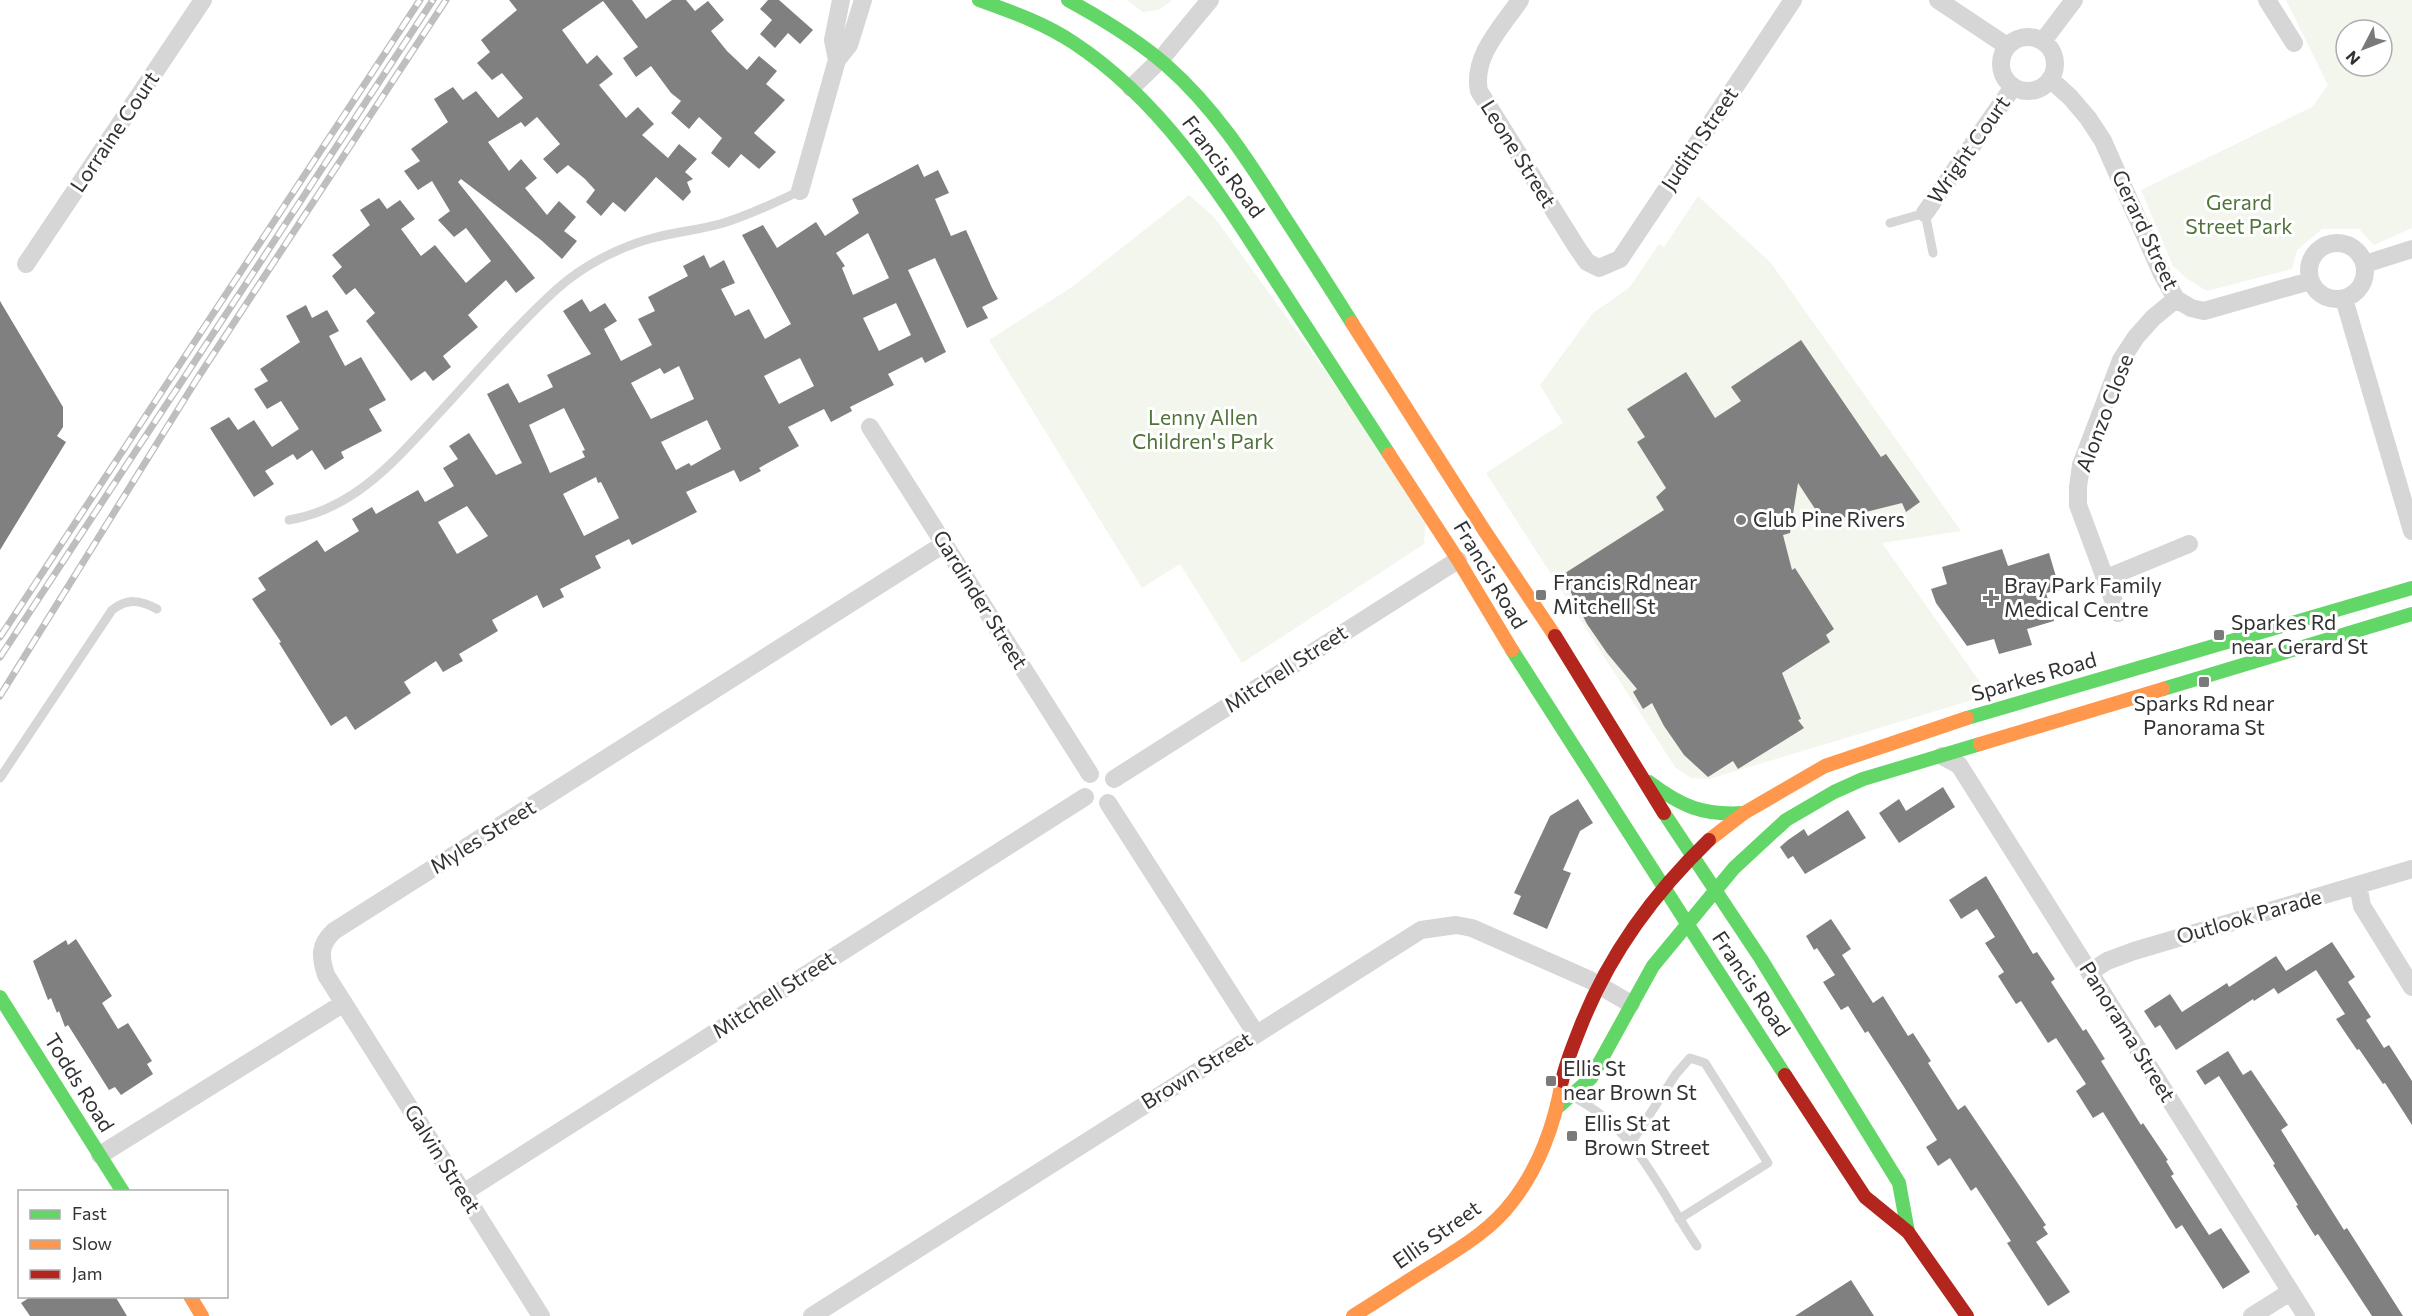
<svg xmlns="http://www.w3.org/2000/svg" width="2412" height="1316" font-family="Commissioner,sans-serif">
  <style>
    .green { fill: #f2f6ed; fill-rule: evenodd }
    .building { fill: #808080; fill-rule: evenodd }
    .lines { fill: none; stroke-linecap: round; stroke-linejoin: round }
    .lane { stroke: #d6d6d6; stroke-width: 9 }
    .street { stroke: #d6d6d6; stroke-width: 18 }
    .fast { stroke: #63d668; stroke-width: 14 }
    .slow { stroke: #ff974d; stroke-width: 14 }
    .jam { stroke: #b3261e; stroke-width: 14 }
    .rail-casing { stroke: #bebebe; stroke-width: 7 }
    .rail { stroke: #fff; stroke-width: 4.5; stroke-dasharray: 14; stroke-linecap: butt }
    .poi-dot { fill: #7a7a7a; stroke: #fff; stroke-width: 2 }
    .labels { text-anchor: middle; stroke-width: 6; stroke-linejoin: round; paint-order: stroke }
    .street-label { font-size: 21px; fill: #323232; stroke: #fff }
    .park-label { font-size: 21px; fill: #50733a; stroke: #fff }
    .poi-label { font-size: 21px; fill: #323232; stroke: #fff; text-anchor: start }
  </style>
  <rect width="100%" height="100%" fill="#fff"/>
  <path class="green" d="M1127,0H1172L1159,10L1143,12Z
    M2286,0H2412V228L2374,245L2359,229H2322L2297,250L2292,269L2207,291L2186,278L2173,266L2141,190L2312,107L2328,85ZM2346,30H2382V66H2346Z
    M1189,195L1214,217L1309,348L1426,517L1424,544L1242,663L1180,564L1142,588L989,340L1072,287Z
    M1698,196L1771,263L1961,531L1882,543L1989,695L1709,779L1691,778L1675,767L1486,473L1563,423L1540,385L1593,313L1629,288L1659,244L1664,247Z"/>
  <path class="building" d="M509,0H632L646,19L672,0H686L695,11L708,1L724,20L711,31L727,51L747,70L759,56L777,71L766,84L785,100L754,133L776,152L759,169L741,154L729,168L711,153L722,138L699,117L689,129L671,113L681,101L671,93L651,66L636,77L623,58L638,47L603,1L562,30L587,64L597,55L613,74L599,85L626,118L638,107L654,124L642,135L668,158L679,144L697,159L685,172L693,179L687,182L691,192L683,201L656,177L625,212L613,202L601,216L586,202L595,190L585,179L568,165L557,174L543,159L560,144L537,117L525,127L521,122L488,142L509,171L521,159L537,178L525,188L547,215L559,201L576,217L564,231L577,241L562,259L541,240L461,179L458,182L535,278L516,293L506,280L468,315L478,327L443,356L451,367L433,381L425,371L411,381L366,321L375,313L355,288L346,295L332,276L342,267L332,255L370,225L360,210L379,198L387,209L400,200L415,219L401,229L421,256L435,245L466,283L491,261L466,228L454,237L438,220L450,211L432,181L418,190L404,171L420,161L411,149L448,122L434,99L453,87L463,100L476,91L498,118L523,98L502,73L492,80L477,63L490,52L481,40L517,10Z
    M768,0H779L813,30L800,44L788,33L775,48L760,34L772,20L760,9Z
    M918,164L924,177L938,170L949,193L935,199L951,236L966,230L992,288L998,299L982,307L988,318L967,328L935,258L908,270L946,352L925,363L922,357L888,374L894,385L850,407L852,411L831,422L824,409L788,427L799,446L759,468L761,471L740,482L734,470L686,492L697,512L632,545L629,539L595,556L601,568L560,589L564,597L543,608L537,595L492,620L498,631L459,654L463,661L443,672L436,661L404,682L411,693L355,730L346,716L331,726L279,643L281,642L252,599L266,590L258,578L317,540L325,552L359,531L352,519L372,507L376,514L418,490L425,502L454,486L443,468L458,459L449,446L469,433L496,475L522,463L487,394L508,383L519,403L553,387L547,375L591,354L563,311L582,299L590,312L605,303L617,321L604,329L621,361L652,345L638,319L655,311L648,297L688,276L683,266L704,255L710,268L724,260L735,283L721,289L735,316L749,309L765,339L791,324L742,235L763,225L777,248L816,222L825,236L859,213L852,199ZM868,233L889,278L853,295L842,268L845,266L836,253ZM896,303L911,335L879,351L863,318ZM800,358L814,386L779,404L764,376ZM679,366L694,399L651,419L631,383L660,368L664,374ZM564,408L585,450L582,451L585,457L550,473L529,425ZM707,420L721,449L691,466L689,463L676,470L661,442ZM596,477L598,483L601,482L619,518L584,536L563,494ZM467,506L488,536L457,554L438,522Z
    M0,301L63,407V427L57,436L66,442L0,550Z
    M306,305L312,318L327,310L339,331L329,336L345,366L361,357L386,400L369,409L382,431L341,452L344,458L325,470L312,450L297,460L293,454L265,471L274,484L254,497L210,428L229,417L238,430L254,420L272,447L299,429L281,401L267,409L254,389L268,381L260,369L300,342L286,316Z
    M1801,340L1881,457L1886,454L1920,502L1906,512L1902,503L1830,521L1825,524L1798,483L1790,533L1783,535L1792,570L1795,568L1834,629L1826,635L1830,642L1782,673L1801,719L1798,720L1804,728L1738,769L1733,761L1708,777L1684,755L1664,726L1652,703L1643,709L1633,692L1637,689L1607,653L1587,624L1562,575L1664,510L1656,497L1666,488L1637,442L1645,437L1627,409L1686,372L1715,418L1741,401L1731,387Z
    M2002,549L2008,566L2049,553L2060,590L2046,593L2054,621L2027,629L2032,645L1999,654L1994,639L1967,646L1936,603L1931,589L1947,584L1942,567Z
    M1943,787L1955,807L1899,843L1879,813L1899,799L1906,811Z
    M1578,799L1593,823L1580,831L1563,870L1571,873L1547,929L1513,914L1521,896L1514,893L1550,816Z
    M1848,810L1866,838L1805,874L1793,856L1788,859L1780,847L1788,840L1804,829L1808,836Z
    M1986,876L2033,954L2037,952L2055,979L2051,982L2083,1031L2086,1029L2105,1059L2101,1061L2141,1125L2143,1123L2168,1160L2166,1161L2174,1174L2171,1176L2209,1235L2221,1228L2250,1272L2223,1289L2182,1225L2176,1229L2103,1112L2093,1118L2076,1091L2086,1084L2056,1038L2048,1043L2021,1001L2016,1004L1998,976L2004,972L1985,943L1995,937L1977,909L1961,919L1949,900Z
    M1831,919L1851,949L1842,955L1873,1003L1883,996L1908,1036L1913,1033L1931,1061L1928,1063L1958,1110L1965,1105L2046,1225L2043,1227L2048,1234L2036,1242L2070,1292L2048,1306L2007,1243L2011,1241L1976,1187L1971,1191L1950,1158L1938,1166L1926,1147L1937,1140L1904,1087L1868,1031L1865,1033L1848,1006L1841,1010L1823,982L1835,975L1817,948L1814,950L1806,936Z
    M76,939L112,996L102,1003L118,1029L128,1023L152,1061L147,1064L153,1074L121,1095L115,1087L109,1090L68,1025L65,1027L59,1011L57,1013L51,998L48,1000L33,961L66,940L68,945Z
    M2332,942L2355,977L2348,982L2371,1017L2366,1020L2384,1048L2389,1045L2412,1081V1125L2385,1083L2383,1084L2359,1049L2357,1050L2336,1019L2345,1014L2316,970L2278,994L2274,988L2254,1001L2253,999L2176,1050L2160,1025L2155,1028L2144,1011L2170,994L2182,1012L2227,983L2229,987L2276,956L2286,971Z
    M2228,1051L2243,1075L2251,1070L2288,1125L2281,1130L2344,1230L2347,1228L2403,1316H2372L2318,1234L2315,1236L2296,1206L2298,1205L2273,1165L2275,1164L2219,1076L2205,1085L2196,1071Z
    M1851,1280L1874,1316H1795Z
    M32,1296H115L127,1316H30L21,1303Z"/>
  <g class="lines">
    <path class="lane" d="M1890,223L1925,213L1933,253
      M289,520C356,509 397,458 441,411C479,370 516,326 557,289C584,265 619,247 653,238C675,232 698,230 720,224C748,216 774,203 800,191
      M0,778L112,610C128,598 140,600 157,609
      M1573,1097C1637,1129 1659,1190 1697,1246
      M1631,1143L1676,1074L1690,1058L1705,1063L1768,1163L1679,1219"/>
    <path class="street" d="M1520,0C1502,27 1472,56 1479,91L1576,246L1587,262L1599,268L1620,259L1630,244L1793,0
      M1938,0L2007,46
      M2267,0L2294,43
      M2001 64a27 27 0 1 1 54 0a27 27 0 1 1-54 0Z
      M2043,41L2074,0
      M837,60L849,45L863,0
      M2050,79L2070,97L2088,118L2103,141L2162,274L2176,299L2191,308L2204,311L2310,281
      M1131,88L1161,59L1210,0
      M800,191L837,60L833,40L841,0
      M1925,213L2013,87
      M2309 271a28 28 0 1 1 56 0a28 28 0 1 1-56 0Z
      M26,264L203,0
      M2365,264L2412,249
      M2344,299L2412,531
      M870,427L1090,774
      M2104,579L2189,544
      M2118,613L2078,505V487L2081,465L2121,360L2136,337L2153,318L2176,299
      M1942,756L1959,765L2306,1316
      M1114,779L1458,560
      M1108,803L1256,1034
      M2358,885L2362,906L2412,987
      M2090,972L2107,961L2134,951L2412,869
      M100,1155L344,1003
      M463,1193L1085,797
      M541,1316L326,975C320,956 319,945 334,931L944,544
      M812,1316L1421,930L1456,925L1472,928L1590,980L1631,1004
      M2252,1316L2290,1292"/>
    <path class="fast" d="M979,0C1012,12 1044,23 1074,43C1162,101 1219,192 1275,279C1313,337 1351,396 1389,454
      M1068,0C1103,19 1136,39 1166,65C1214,107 1248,160 1281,212C1305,249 1329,286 1352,323
      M1512,650C1603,792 1693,934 1785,1075
      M2163,689L2412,614
      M1967,718L2412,588
      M1649,782C1681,806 1703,816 1744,813
      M1664,813L1761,959L1899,1183L1908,1232
      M0,997L123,1192
      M1558,1107L1591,1078L1653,966L1734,868L1786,820L1834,792L1863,779L1980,744"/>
    <path class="slow" d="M1352,323L1484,530L1555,636
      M1389,454L1458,560L1512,650
      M1980,744L2163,689
      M1709,840L1744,813L1825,766L1967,718
      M190,1296L202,1316
      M1353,1316C1379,1300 1404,1283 1430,1267C1460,1248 1491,1230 1512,1202C1539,1168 1555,1123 1562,1081"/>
    <path class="jam" d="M1555,636L1664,813
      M1785,1075L1865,1197L1908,1232L1967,1316
      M1562,1081C1566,1062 1573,1046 1580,1028C1608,956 1653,894 1709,840"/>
    <g class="rail-casing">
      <path id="rail" d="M0,637L420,0
        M0,657L433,0
        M0,696L197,379L446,0"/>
    </g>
    <use href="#rail" class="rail"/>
  </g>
  <g class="poi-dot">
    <circle cx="1741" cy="520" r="6"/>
    <rect x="1535" y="589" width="12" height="12" rx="3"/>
    <path d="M1988 589h6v6h6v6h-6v6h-6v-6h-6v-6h6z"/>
    <rect x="2213" y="629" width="12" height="12" rx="3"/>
    <rect x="2198" y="676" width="12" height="12" rx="3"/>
    <rect x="1545" y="1075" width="12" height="12" rx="3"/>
    <rect x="1566" y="1130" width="12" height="12" rx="3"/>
  </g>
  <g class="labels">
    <g class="street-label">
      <text transform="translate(115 132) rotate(-56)" y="7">Lorraine Court</text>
      <text transform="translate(1700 139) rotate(-56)" y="7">Judith Street</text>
      <text transform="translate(1969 150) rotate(-55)" y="7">Wright Court</text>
      <text transform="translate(1518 154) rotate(58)" y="7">Leone Street</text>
      <text transform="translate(1223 167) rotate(53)" y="7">Francis Road</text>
      <text transform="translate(2145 230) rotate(65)" y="7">Gerard Street</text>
      <text transform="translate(2105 413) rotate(-69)" y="7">Alonzo Close</text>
      <text transform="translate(1490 575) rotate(59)" y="7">Francis Road</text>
      <text transform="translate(980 600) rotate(58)" y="7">Gardinder Street</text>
      <text transform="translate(1286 669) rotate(-33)" y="7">Mitchell Street</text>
      <text transform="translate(2034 677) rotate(-16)" y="7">Sparkes Road</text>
      <text transform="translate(483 837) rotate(-32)" y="7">Myles Street</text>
      <text transform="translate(2249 917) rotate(-16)" y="7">Outlook Parade</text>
      <text transform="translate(1751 984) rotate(56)" y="7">Francis Road</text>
      <text transform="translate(774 995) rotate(-33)" y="7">Mitchell Street</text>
      <text transform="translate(2127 1032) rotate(58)" y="7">Panorama Street</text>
      <text transform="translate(1197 1071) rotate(-32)" y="7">Brown Street</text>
      <text transform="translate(79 1083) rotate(58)" y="7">Todds Road</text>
      <text transform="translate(442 1159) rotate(58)" y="7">Galvin Street</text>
      <text transform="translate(1437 1235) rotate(-35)" y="7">Ellis Street</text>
    </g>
    <g class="park-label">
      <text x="2239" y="210">Gerard<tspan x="2239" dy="24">Street Park</tspan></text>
      <text x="1203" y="425">Lenny Allen<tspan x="1203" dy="24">Children's Park</tspan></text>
    </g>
    <g class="poi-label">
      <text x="1753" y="527">Club Pine Rivers</text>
      <text x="1553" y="590">Francis Rd near<tspan x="1553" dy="24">Mitchell St</tspan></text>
      <text x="2004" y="593">Bray Park Family<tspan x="2004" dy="24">Medical Centre</tspan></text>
      <text x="2231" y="630">Sparkes Rd<tspan x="2231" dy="24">near Gerard St</tspan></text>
      <text x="2204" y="711" text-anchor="middle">Sparks Rd near<tspan x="2204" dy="24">Panorama St</tspan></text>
      <text x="1563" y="1076">Ellis St<tspan x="1563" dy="24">near Brown St</tspan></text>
      <text x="1584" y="1131">Ellis St at<tspan x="1584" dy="24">Brown Street</tspan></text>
    </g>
  </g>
  <rect x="18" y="1190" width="210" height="108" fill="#ffffff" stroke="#adadad" stroke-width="1.5"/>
  <rect x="30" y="1210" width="30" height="9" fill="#63d668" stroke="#adadad" stroke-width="1.5"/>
  <text x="72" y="1220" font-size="18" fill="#323232">Fast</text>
  <rect x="30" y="1240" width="30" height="9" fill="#ff974d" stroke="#adadad" stroke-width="1.5"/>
  <text x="72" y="1250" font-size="18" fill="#323232">Slow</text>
  <rect x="30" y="1270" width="30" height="9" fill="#b3261e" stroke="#adadad" stroke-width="1.5"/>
  <text x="72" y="1280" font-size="18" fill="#323232">Jam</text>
  <g transform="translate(2364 48) rotate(228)"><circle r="28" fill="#ffffff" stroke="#adadad" stroke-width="1.5"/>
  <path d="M0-4.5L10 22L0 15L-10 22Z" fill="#7a7a7a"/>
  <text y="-9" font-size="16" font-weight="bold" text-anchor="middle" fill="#323232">N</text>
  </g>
</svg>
